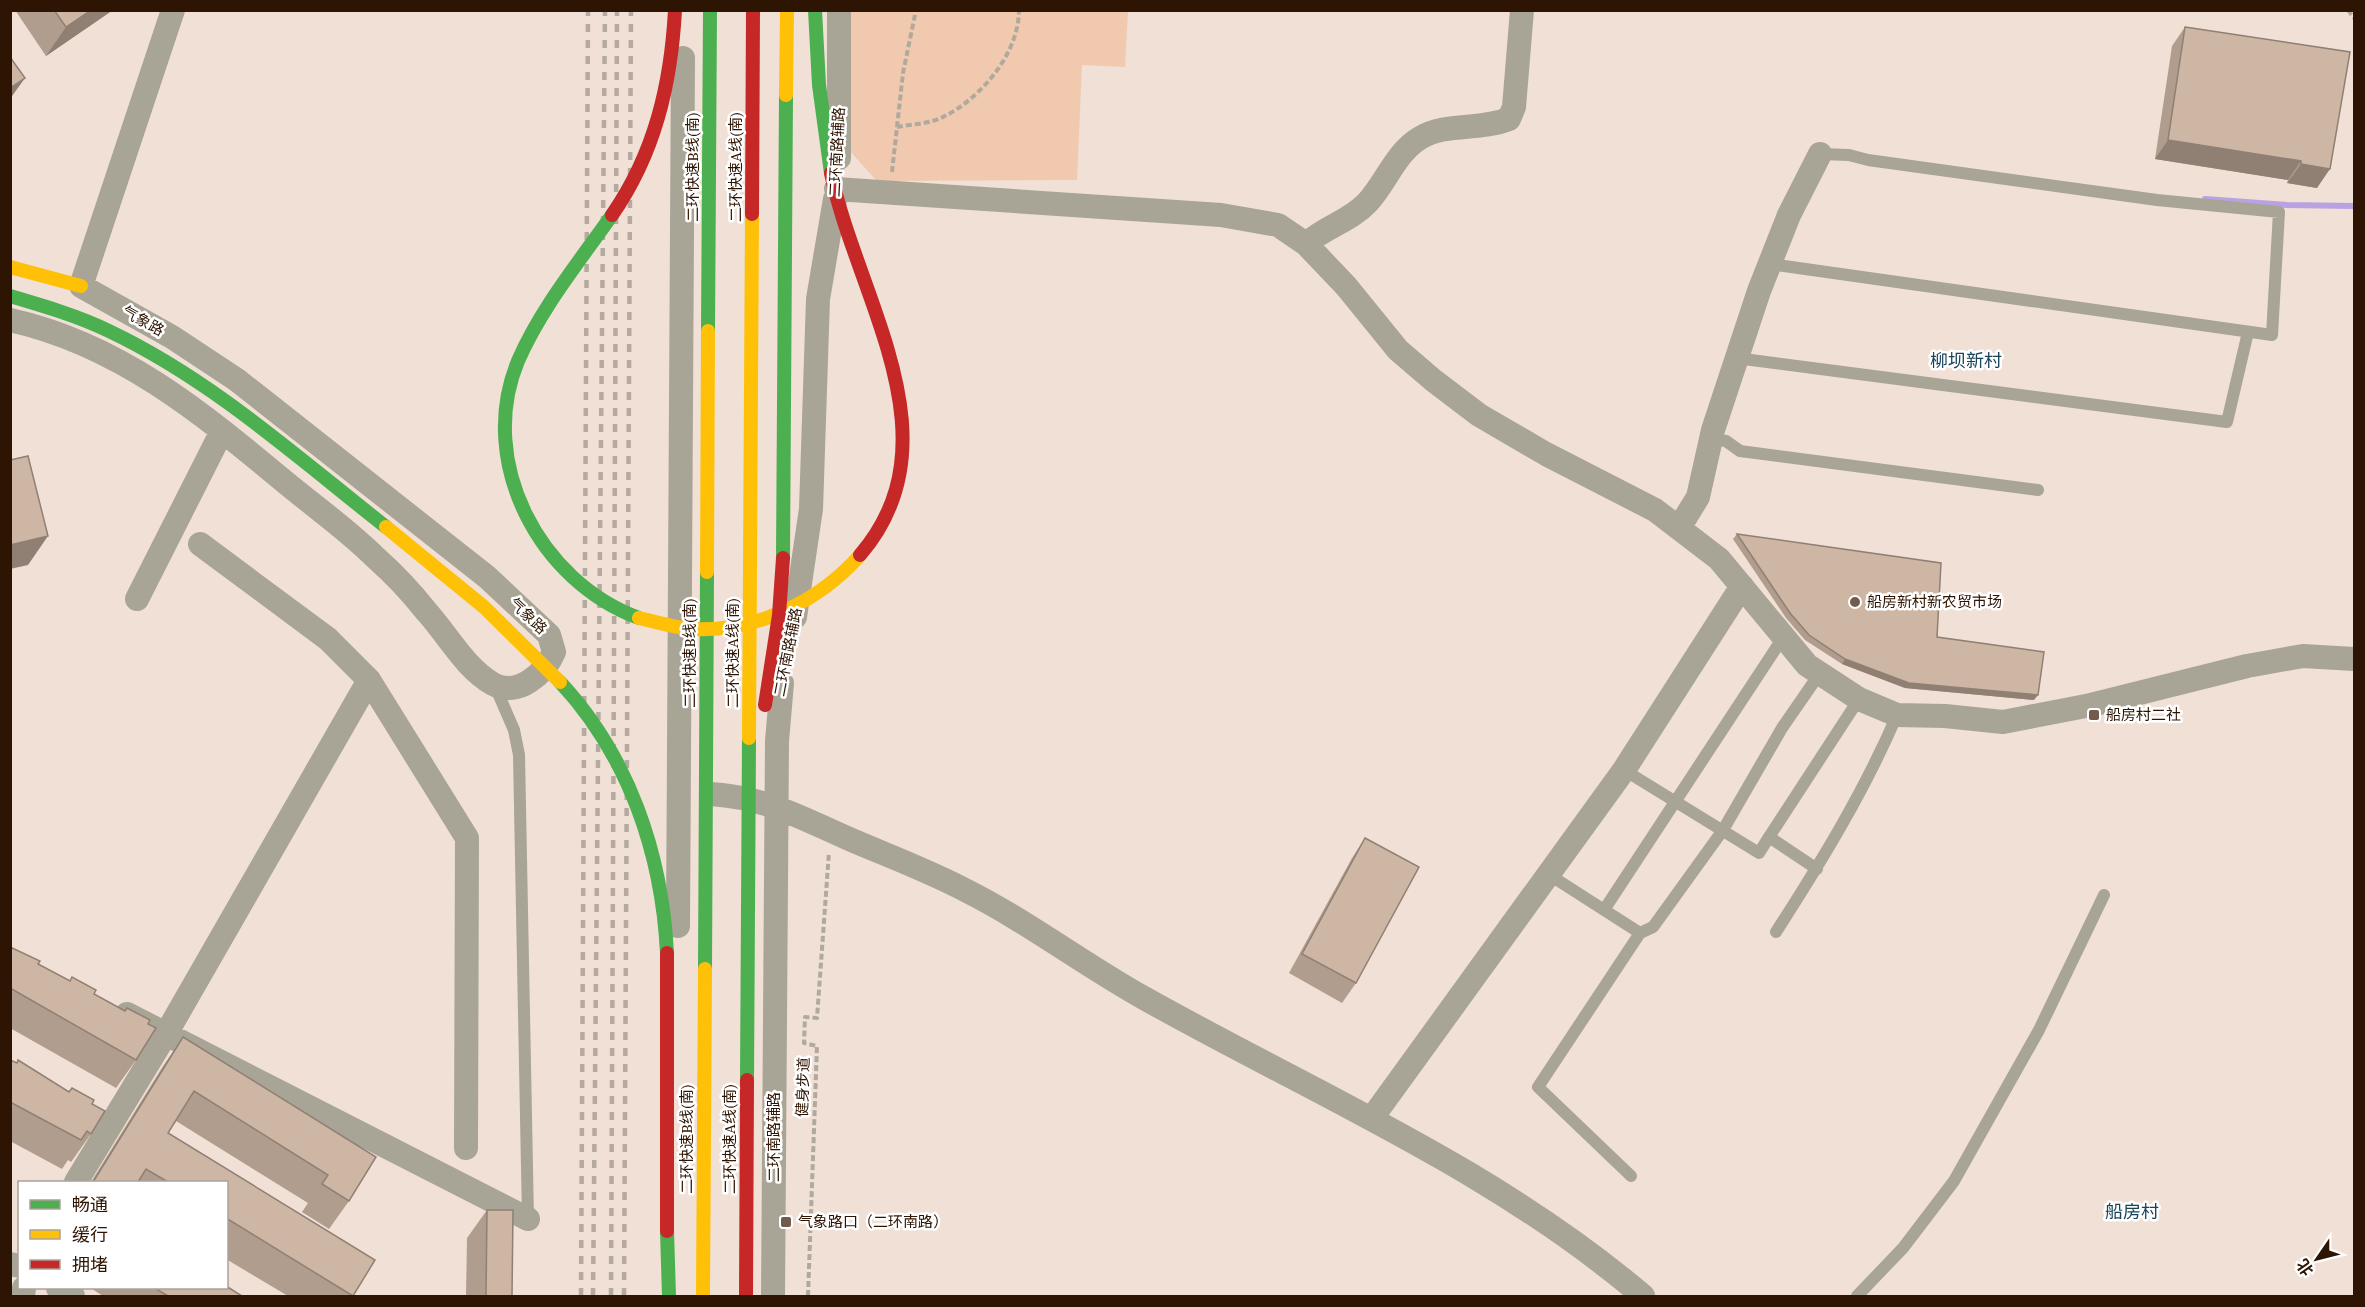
<svg xmlns="http://www.w3.org/2000/svg" width="2365" height="1307" font-family="'Source Serif 4','Noto Sans SC',serif">
  <style>
    .green { fill: #f1c9af }
    .lines { fill: none; stroke-linecap: round; stroke-linejoin: round }
    .stream { stroke: #b9a2e2; stroke-width: 6 }
    .path { stroke: #b0a99d; stroke-width: 4; stroke-dasharray: 6 3; stroke-linecap: butt }
    .lane { stroke: #a8a496; stroke-width: 12 }
    .street { stroke: #a8a496; stroke-width: 24 }
    .fast { stroke: #4caf50; stroke-width: 14 }
    .slow { stroke: #ffc107; stroke-width: 14 }
    .rail { stroke: #b4aa9f; stroke-width: 4.5; stroke-dasharray: 8 8; stroke-linecap: butt }
    .fast-bridge { stroke: #4caf50; stroke-width: 14 }
    .slow-bridge { stroke: #ffc107; stroke-width: 14 }
    .jam-bridge { stroke: #c62828; stroke-width: 14 }
    .wall { fill: #b19d8d }
    .shaded-wall { fill: #907f73 }
    .building { fill: #ceb6a4; stroke: #907f73; stroke-width: 1.5 }
    .poi-dot { fill: #725b4c; stroke: #fff; stroke-width: 2 }
    .labels { text-anchor: middle; stroke-width: 5; stroke-linejoin: round; paint-order: stroke }
    .street-label { font-size: 15px; fill: #2e1402; stroke: #fff }
    .poi-label { font-size: 15px; fill: #2e1402; stroke: #fff; text-anchor: start }
    .quarter-label { font-size: 18px; fill: #1a445a; stroke: #fff }
  </style>
  <rect width="100%" height="100%" fill="#f0e0d6"/>
  <path class="green" d="M848,11H1128L1125,67L1082,65L1077,180L877,181L847,148Z"/>
  <g class="lines">
    <path class="stream" d="M2205,199L2287,205L2354,206"/>
    <path class="path" d="M2348,10L2354,18
      M897,127C911,124 930,124 943,117C980,99 1019,54 1019,10
      M892,172L903,73L916,10
      M808,1296L817,1046L804,1043L805,1017L817,1018L829,852"/>
    <path class="lane" d="M1770,264L2272,335L2279,212L2157,200L1868,160L1849,155L1820,154
      M1736,358L2227,422L2248,332
      M1711,439L1726,441L1740,451L2038,490
      M495,686L514,730L519,755L528,1219
      M1624,770L1759,853L1769,837L1817,869
      M1769,837L1859,699
      M1548,874L1640,933
      M1604,910L1784,636
      M1776,932C1821,862 1864,792 1897,715
      M1631,1176L1538,1087L1640,933L1653,927L1723,830L1782,728L1820,673
      M1857,1296L1903,1248L1954,1181L2039,1030L2104,895"/>
    <path class="street" d="M839,10V158
      M836,189L1221,215L1278,225L1306,244L1346,286L1398,350L1433,380L1479,415L1546,454L1655,510L1719,559L1807,665L1859,699L1897,715L1945,716L2003,722L2091,705L2247,666L2303,656L2354,659
      M1306,244C1325,227 1350,221 1367,203C1386,183 1395,153 1420,138C1447,122 1479,131 1509,119L1514,107L1522,10
      M10,320C119,344 202,413 285,482C315,507 348,530 376,558C394,574 411,592 426,611C448,635 464,667 493,684C518,698 545,673 554,652L549,635L487,577L237,380L172,337L81,286L173,10
      M1679,528L1698,497L1713,430L1759,291L1789,215L1820,154
      M200,544L328,639L369,680L467,838L466,1148
      M137,599L222,431
      M795,617L811,509L818,299L835,199
      M711,794C767,798 797,816 847,838C886,855 927,870 965,890C1027,921 1083,964 1144,998C1313,1093 1494,1169 1643,1296
      M678,926L683,58
      M127,1014L528,1219
      M1372,1118L1624,770L1742,586
      M76,1182L166,1034L369,680
      M10,1264L20,1266
      M58,1288L73,1296
      M23,1296L24,1288
      M773,1296L777,741L782,683"/>
    <path class="fast" d="M708,331L710,10
      M783,558L786,95
      M705,969L707,572
      M667,1231L669,1296"/>
    <path class="slow" d="M786,95L787,10
      M10,267L81,286
      M707,572L708,331
      M703,1296L705,969"/>
    <path class="rail" d="M581,1296L588,10
      M593,1296L605,10
      M611,1296L617,10
      M624,1296L631,10"/>
    <path class="fast-bridge" d="M815,10L819,85L831,173
      M612,215C579,262 541,308 518,361C476,462 540,582 639,618
      M10,296C44,306 78,316 109,331C212,380 297,457 386,527
      M560,682C629,756 662,854 667,953
      M747,1080L749,738"/>
    <path class="slow-bridge" d="M386,527L484,607L560,682
      M639,618C657,622 676,628 693,629C756,632 819,602 860,555
      M749,738L752,214"/>
    <path class="jam-bridge" d="M831,173C856,296 960,439 860,555
      M752,214L753,10
      M612,215C655,153 671,84 675,10
      M765,705L779,615L783,558
      M667,1231V953
      M746,1296L747,1080"/>
  </g>
  <path class="wall" d="M15,10H113L46,56Z
    M2185,27L2350,52L2317,188L2287,183L2288,180L2155,159L2172,46Z
    M1737,534L1937,637L2034,700L1905,688L1842,664L1805,640L1786,618L1733,539Z
    M1365,838L1356,983L1342,1003L1289,973L1352,858Z
    M10,947L38,964L148,1024L136,1060L116,1088L10,1028Z
    M183,1037L376,1157L349,1201L329,1229L302,1212L308,1203L176,1121L168,1133L375,1260L352,1296H288L226,1259V1182H91L163,1066Z
    M10,1060L92,1104L91,1134L71,1162L68,1160L62,1169L10,1141Z
    M487,1210L512,1296H466L467,1238Z
    M89,1287H226L242,1296H103Z"/>
  <path class="shaded-wall" d="M91,10H113L46,56L66,27Z
    M25,78L10,99V88Z
    M2168,140L2301,161L2288,180L2155,159Z
    M2301,164L2330,169L2317,188L2287,183Z
    M48,536L28,565L10,569V545Z
    M1845,659L2038,695L2034,700L1905,688L1842,664Z"/>
  <path class="building" d="M54,10H91L66,27Z
    M2185,27L2350,52L2330,169L2301,164V161L2168,140Z
    M10,57L25,78L10,88Z
    M28,456L48,536L10,545V460Z
    M1737,534L1941,563L1937,637L2044,652L2038,695L1909,683L1845,659L1809,635L1790,613Z
    M1365,838L1419,867L1356,983L1302,954Z
    M10,947L40,961L38,964L70,981L72,977L96,990L94,994L125,1011L127,1008L150,1020L148,1024L156,1028L136,1060L10,988Z
    M183,1037L376,1157L349,1201L322,1184L328,1175L194,1091L168,1133L375,1260L353,1296L226,1218V1182H168L146,1169L138,1182H93Z
    M10,1060L17,1063L18,1060L69,1092L72,1088L94,1100L92,1104L105,1111L91,1134L87,1131L81,1140L10,1102Z
    M487,1210H513L512,1296H486Z
    M226,1286L242,1296H168L153,1287H226Z"/>
  <g class="poi-dot">
    <circle cx="1855" cy="602" r="6"/>
    <rect x="2088" y="709" width="12" height="12" rx="3"/>
    <rect x="780" y="1216" width="12" height="12" rx="3"/>
  </g>
  <g class="labels">
    <g class="street-label">
      <text transform="translate(837 152) rotate(-87)" y="5">二环南路辅路</text>
      <text transform="translate(693 167) rotate(-90)" y="5">二环快速B线(南)</text>
      <text transform="translate(736 167) rotate(-90)" y="5">二环快速A线(南)</text>
      <text transform="translate(143 321) rotate(29)" y="5">气象路</text>
      <text transform="translate(528 616) rotate(43)" y="5">气象路</text>
      <text transform="translate(788 652) rotate(-79)" y="5">二环南路辅路</text>
      <text transform="translate(690 653) rotate(-90)" y="5">二环快速B线(南)</text>
      <text transform="translate(733 653) rotate(-90)" y="5">二环快速A线(南)</text>
      <text transform="translate(803 1087) rotate(-88)" y="5">健身步道</text>
      <text transform="translate(774 1137) rotate(-90)" y="5">二环南路辅路</text>
      <text transform="translate(687 1139) rotate(-90)" y="5">二环快速B线(南)</text>
      <text transform="translate(730 1139) rotate(-90)" y="5">二环快速A线(南)</text>
    </g>
    <g class="poi-label">
      <text x="1867" y="607">船房新村新农贸市场</text>
      <text x="2106" y="720">船房村二社</text>
      <text x="798" y="1227">气象路口（二环南路）</text>
    </g>
    <g class="quarter-label">
      <text x="1966" y="367">柳坝新村</text>
      <text x="2132" y="1218">船房村</text>
    </g>
  </g>
  <rect width="2365" height="1307" fill="none" stroke="#2e1402" stroke-width="24"/>
  <rect x="18" y="1181" width="210" height="108" fill="#ffffff" stroke="#aba19a" stroke-width="1.5"/>
  <rect x="30" y="1200" width="30" height="9" fill="#4caf50" stroke="#aba19a" stroke-width="1.5"/>
  <text x="72" y="1211" font-size="18" fill="#2e1402">畅通</text>
  <rect x="30" y="1230" width="30" height="9" fill="#ffc107" stroke="#aba19a" stroke-width="1.5"/>
  <text x="72" y="1241" font-size="18" fill="#2e1402">缓行</text>
  <rect x="30" y="1260" width="30" height="9" fill="#c62828" stroke="#aba19a" stroke-width="1.5"/>
  <text x="72" y="1271" font-size="18" fill="#2e1402">拥堵</text>
  <g transform="translate(2317 1259) rotate(235)" stroke="#ffffff" stroke-width="4.5" paint-order="stroke">
  <path d="M0-4.5L10 22L0 15L-10 22Z" fill="#2e1402"/>
  <text y="-9" font-size="16" font-weight="bold" text-anchor="middle" fill="#2e1402">北</text>
  </g>
</svg>
